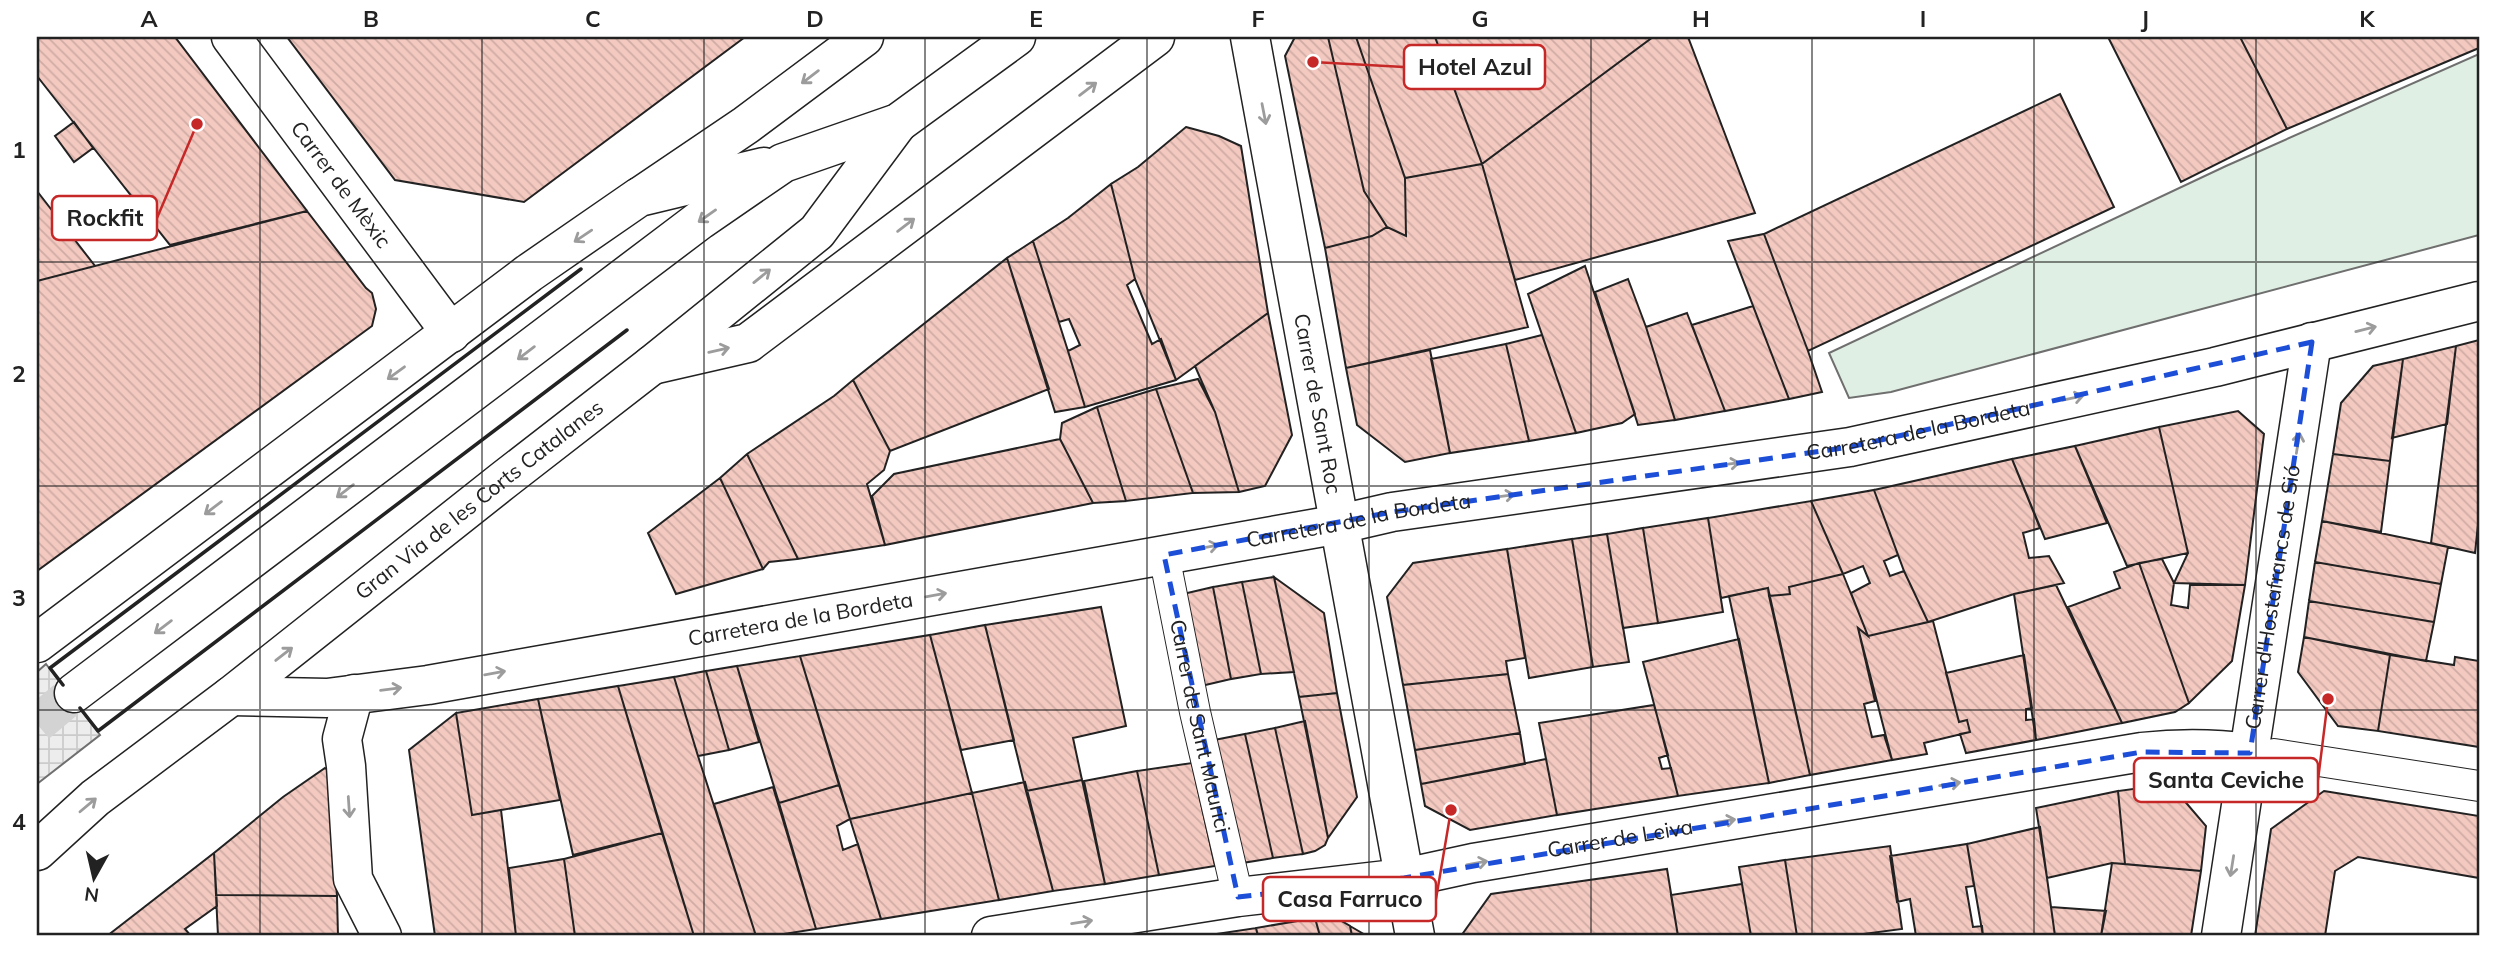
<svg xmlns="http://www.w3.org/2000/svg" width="2516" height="973" font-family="Mulish,sans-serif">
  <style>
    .park { fill: #e0efe3; stroke: #6f6f6f; stroke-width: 2 }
    .plaza { fill: url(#plaza-grid); stroke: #6f6f6f; stroke-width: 2 }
    .building { fill: url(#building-back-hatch); stroke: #222; stroke-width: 2 }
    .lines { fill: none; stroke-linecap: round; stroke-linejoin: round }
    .primary-tunnel { stroke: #d3d3d3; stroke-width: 38; stroke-dasharray: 38 19; stroke-linecap: butt }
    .pedestrian-casing { stroke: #222; stroke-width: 32 }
    .minor-casing { stroke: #222; stroke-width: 41 }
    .primary-casing { stroke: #222; stroke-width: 41 }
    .pedestrian { stroke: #fff; stroke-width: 30 }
    .minor { stroke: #fff; stroke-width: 38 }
    .primary { stroke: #fff; stroke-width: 38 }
    .wall { stroke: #222; stroke-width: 3.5 }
    .oneway { stroke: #9c9c9c }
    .marked { fill: none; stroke: #1d4ed8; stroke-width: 5; stroke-dasharray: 14 9; stroke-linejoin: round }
    .grid { fill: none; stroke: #222; stroke-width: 2; stroke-opacity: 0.55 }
    .labels { text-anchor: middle; stroke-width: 5; stroke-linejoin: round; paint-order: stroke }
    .street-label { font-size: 21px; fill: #222; stroke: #fff }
    .leader { fill: none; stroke: #c62828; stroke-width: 2.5 }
    .callout-dot { fill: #c62828; stroke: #fff; stroke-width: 2.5 }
    .callout { fill: #fff; stroke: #c62828; stroke-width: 2.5 }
    .callout-label { font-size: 23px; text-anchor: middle; font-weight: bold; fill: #222 }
    .neatline { fill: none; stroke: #222; stroke-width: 2.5 }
    .grid-label { font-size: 23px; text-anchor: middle; font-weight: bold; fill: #222 }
  </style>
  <defs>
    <pattern id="plaza-grid" width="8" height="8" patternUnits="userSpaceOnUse" patternTransform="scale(1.75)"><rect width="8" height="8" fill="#ededed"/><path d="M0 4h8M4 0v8" fill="none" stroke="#cbcbcb"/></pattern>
    <pattern id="building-back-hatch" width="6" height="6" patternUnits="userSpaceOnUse" patternTransform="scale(1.75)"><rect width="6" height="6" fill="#f3c9c0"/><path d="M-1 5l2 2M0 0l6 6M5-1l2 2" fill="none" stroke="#d0aca5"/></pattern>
  </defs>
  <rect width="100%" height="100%" fill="#fff"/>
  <path class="park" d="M2479,54V235L1891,392L1849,398L1829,353L2226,166Z"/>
  <path class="plaza" d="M46,664L100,735L37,784V672Z"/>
  <path class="building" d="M37,37H175L307,211L170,245L37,76Z
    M287,37H745L524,202L395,180Z
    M1295,37H1328L1364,191L1387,227L1372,236L1325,248L1285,56Z
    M1328,37H1356L1405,178L1406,236L1387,227L1364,191Z
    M1356,37H1435L1482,164L1405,178Z
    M1435,37H1653L1482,164Z
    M1653,37H1688L1755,213L1515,280L1482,164Z
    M2108,37H2240L2287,129L2181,182Z
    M2240,37H2479V48L2287,129Z
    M2060,94L2114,207L1808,351L1764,234Z
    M74,122L93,148L74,162L55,136Z
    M1186,127L1219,136L1241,146L1268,313L1176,380L1135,279L1111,184L1138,167Z
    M1482,164L1528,327L1346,368L1325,248L1372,236L1387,227L1406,236L1405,178Z
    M1111,184L1135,279L1127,285L1152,344L1161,339L1176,380L1085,407L1068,351L1080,345L1069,319L1059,322L1033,241L1068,218Z
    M37,191L95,266L37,281Z
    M307,211L366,288L372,293L376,309L372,326L37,571V281Z
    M1764,234L1808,351L1822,392L1789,399L1728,241Z
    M1033,241L1068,351L1085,407L1055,412L1007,258Z
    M1007,258L1049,389L890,451L853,380Z
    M1585,266L1635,414L1622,423L1576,433L1528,294Z
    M1628,279L1646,327L1675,420L1638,425L1595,292Z
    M1753,306L1789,399L1725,411L1692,325Z
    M1268,313L1292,435L1265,486L1239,492L1215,412L1195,366Z
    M1687,313L1725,411L1675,420L1646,327Z
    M1542,335L1576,433L1529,441L1506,344Z
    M2479,340V515L2475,553L2431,543L2456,346Z
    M1506,344L1529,441L1450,453L1431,359Z
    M2456,346L2447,424L2392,438L2403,359Z
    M1430,350L1450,453L1405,462L1357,425L1346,368Z
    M2403,359L2390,461L2333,454L2341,403L2373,366Z
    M1198,379L1215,412L1239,492L1193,493L1156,389Z
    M853,380L890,451L884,470L867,484L885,545L798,559L747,454L834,396Z
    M1156,389L1193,493L1126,501L1097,407Z
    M1097,407L1126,501L1093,503L1060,439L1062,423Z
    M2238,411L2264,434L2245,585L2174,583L2188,553L2159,427Z
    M2159,427L2188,553L2127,566L2075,446Z
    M1060,439L1093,503L885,545L872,496L894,474Z
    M2075,446L2107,523L2045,539L2012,459Z
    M747,454L798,559L769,562L763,569L720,478Z
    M2333,454L2390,461L2381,532L2322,521Z
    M2012,459L2040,528L2023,533L2029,558L2049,556L2064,583L2014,594L1928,622L1904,571L1874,490Z
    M720,478L763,569L676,594L648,533Z
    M1874,490L1898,555L1884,561L1890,576L1904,571L1928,622L1868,636L1851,593L1870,583L1863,566L1843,574L1811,501Z
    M1811,501L1843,574L1789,587L1790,594L1769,596L1768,588L1721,598L1708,518Z
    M1708,518L1723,612L1658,623L1643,528Z
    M2322,521L2448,547L2441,584L2315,562Z
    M1643,528L1658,623L1623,628L1607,534Z
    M1607,534L1629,662L1593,667L1572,539Z
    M1572,539L1593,667L1529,678L1507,549Z
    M1507,549L1525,658L1506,661L1508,674L1403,685L1387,597L1413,563Z
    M2162,559L2174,583L2171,605L2188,608L2190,585H2245L2232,661L2189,703L2139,563Z
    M2315,562L2441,584L2434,622L2309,601Z
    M2139,563L2189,703L2175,712L2122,723L2068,607L2120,588L2114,572Z
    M1843,574L1868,636L1858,628L1875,701L1864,704L1872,737L1884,735L1892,760L1810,775L1769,596L1790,594L1789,587Z
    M1274,577L1324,613L1337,693L1299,697Z
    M1274,577L1294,672L1261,674L1242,582Z
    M1242,582L1261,674L1231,679L1213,587Z
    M2056,585L2122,723L2036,740L2014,594Z
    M1213,587L1231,679L1201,686L1183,594Z
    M1768,588L1810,775L1769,783L1729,596Z
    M2309,601L2434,622L2426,661L2304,637Z
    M1101,607L1126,726L1073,738L1082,780L1026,791L985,625Z
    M1933,621L1959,722L1967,720L1970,732L1924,743L1927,754L1892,760L1858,628L1868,636Z
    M985,625L1014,740L961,750L930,635Z
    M930,635L972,793L850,819L800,656Z
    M2304,637L2390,655L2378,731L2338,726L2298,672Z
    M1739,639L1769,783L1678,796L1643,662Z
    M2024,655L2032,708L2026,709V720L2034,719L2036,740L1966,753L1960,734L1970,732L1967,720L1959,722L1946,673Z
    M2390,655L2454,665L2455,657L2479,661V747L2378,731Z
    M800,656L839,785L779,803L737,666Z
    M737,666L759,742L729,750L706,671Z
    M706,671L729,750L698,756L674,677Z
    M1508,674L1520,733L1415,750L1403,685Z
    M674,677L698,756L756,936H694L618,686Z
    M618,686L662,833L573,855L538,699Z
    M1337,693L1357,797L1328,838L1299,697Z
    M538,699L560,800L472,815L456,713Z
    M1654,705L1668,755L1659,758L1662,769L1671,768L1678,796L1557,815L1539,723Z
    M456,713L472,815L501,810L516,936H435L409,750Z
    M1305,721L1328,838L1325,845L1315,851L1303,854L1275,728Z
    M1275,728L1303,854L1273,858L1245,734Z
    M1520,733L1525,764L1421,784L1415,750Z
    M1245,734L1273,858L1242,863L1214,740Z
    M1546,759L1557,815L1470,830L1425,806L1421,784Z
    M1192,763L1215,866L1159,875L1137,771Z
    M325,768L328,770L337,896L216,895L214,853L283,797Z
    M1137,771L1159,875L1105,884L1084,781Z
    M1082,780L1105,884L1053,891L1026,791Z
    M1025,782L1053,891L999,900L972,793Z
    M2170,784L2206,826L2201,871L2125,864L2118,791Z
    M839,785L850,819L837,826L843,850L858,844L881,919L816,929L779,803Z
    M773,787L816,929L771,936H756L714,804Z
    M2118,791L2125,864L2112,863L2047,878L2036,808Z
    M2324,791L2479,816V878L2358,857L2335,871L2325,936H2255L2271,829Z
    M972,793L999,900L881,919L850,819Z
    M2040,827L2055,936H1983L1967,844Z
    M662,833L694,936H575L564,859Z
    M1967,844L1974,886L1966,887L1973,927L1982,926L1983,936H1916L1910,899L1897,902L1890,856Z
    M1890,846L1902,929L1848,936H1797L1785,860Z
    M214,853L217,906L185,929L191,936H107Z
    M564,859L575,936H516L509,868Z
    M1785,860L1797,936H1751L1739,867Z
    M2112,863L2201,871L2191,936H2101Z
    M1667,869L1678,936H1461L1491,894Z
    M1742,884L1751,936H1678L1671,895Z
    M216,895L337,896L338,936H218Z
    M2051,907L2106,911L2101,936H2055Z
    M1333,916L1350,926L1352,936H1320L1315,918Z
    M1315,918L1320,936H1258L1256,928Z
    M1350,926L1367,936H1352Z
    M1256,928L1258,936H1203Z"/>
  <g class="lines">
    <path class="primary-tunnel" d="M37,724L74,693"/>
    <g class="pedestrian-casing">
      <g id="pedestrian">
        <path id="s1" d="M1164,555L1195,712L1238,897"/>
        <path d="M2274,754L2479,786"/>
      </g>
    </g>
    <g class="minor-casing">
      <g id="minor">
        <path id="s2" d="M231,37L451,333"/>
        <path id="s3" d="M1250,37L1415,936"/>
        <path d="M641,196L746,125L864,37"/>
        <path d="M652,365L748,343L1155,37"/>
        <path d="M354,694L342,739L346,766L353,879L382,936"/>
        <path id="s4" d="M231,696L327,698L428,685L1340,524L1392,512L1850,447L2215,367L2479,301"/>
        <path id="s5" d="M991,936L1238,897L1404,878L1473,863L2142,752C2178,748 2213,748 2250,753"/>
        <path id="s6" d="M2221,936L2312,342"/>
      </g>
    </g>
    <g class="primary-casing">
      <g id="primary">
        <path d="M37,643L529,273L639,197L764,167"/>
        <path d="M74,693L700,220L783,163L898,123L1016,37"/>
        <path id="s7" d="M37,851L95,798L231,696L505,479L652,365L817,232L898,123"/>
      </g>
    </g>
    <use href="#pedestrian" class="pedestrian"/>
    <use href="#minor" class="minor"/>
    <use href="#primary" class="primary"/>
    <path class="wall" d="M63,685L50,668L581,269
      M80,708L98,731L627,330"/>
  </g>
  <defs><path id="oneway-shaft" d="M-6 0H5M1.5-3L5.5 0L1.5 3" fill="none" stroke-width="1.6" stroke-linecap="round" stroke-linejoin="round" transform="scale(1.75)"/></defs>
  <g class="oneway">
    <use href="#oneway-shaft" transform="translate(810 77) rotate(143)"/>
    <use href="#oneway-shaft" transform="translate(1088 89) rotate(-37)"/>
    <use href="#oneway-shaft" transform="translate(1264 114) rotate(79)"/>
    <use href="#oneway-shaft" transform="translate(707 216) rotate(145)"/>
    <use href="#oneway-shaft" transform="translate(906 225) rotate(-37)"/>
    <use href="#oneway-shaft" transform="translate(583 236) rotate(146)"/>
    <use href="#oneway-shaft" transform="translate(762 276) rotate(-39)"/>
    <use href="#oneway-shaft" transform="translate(2366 329) rotate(-14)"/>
    <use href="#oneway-shaft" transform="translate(719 350) rotate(-13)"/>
    <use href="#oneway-shaft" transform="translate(526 353) rotate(143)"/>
    <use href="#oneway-shaft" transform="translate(396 373) rotate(144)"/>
    <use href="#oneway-shaft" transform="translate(2073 398) rotate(-12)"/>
    <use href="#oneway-shaft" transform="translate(2298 443) rotate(-81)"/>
    <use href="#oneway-shaft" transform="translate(1729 464) rotate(-8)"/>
    <use href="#oneway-shaft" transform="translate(345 491) rotate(143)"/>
    <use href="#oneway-shaft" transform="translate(1504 496) rotate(-8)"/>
    <use href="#oneway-shaft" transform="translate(213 508) rotate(143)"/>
    <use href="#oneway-shaft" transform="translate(1208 547) rotate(-10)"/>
    <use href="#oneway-shaft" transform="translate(936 595) rotate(-10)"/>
    <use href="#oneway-shaft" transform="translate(163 627) rotate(143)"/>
    <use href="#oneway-shaft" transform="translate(284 654) rotate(-38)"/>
    <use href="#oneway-shaft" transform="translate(495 673) rotate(-10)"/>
    <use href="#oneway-shaft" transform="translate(391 689) rotate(-7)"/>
    <use href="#oneway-shaft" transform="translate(1950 784) rotate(-9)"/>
    <use href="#oneway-shaft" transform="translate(88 805) rotate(-40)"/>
    <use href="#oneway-shaft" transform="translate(349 807) rotate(86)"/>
    <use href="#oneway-shaft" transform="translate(1725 821) rotate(-9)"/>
    <use href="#oneway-shaft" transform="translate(1477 863) rotate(-10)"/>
    <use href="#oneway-shaft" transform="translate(2232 866) rotate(99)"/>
    <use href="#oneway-shaft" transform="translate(1082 922) rotate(-9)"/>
  </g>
  <path class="marked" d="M2312,342L2250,753L2142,752L1404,878L1238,897L1164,555L1392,512L1850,447Z"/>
  <path class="grid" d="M260,37V936M482,37V936M704,37V936M925,37V936M1147,37V936M1369,37V936M1591,37V936M1812,37V936M2034,37V936M2256,37V936M37,262H2479M37,486H2479M37,710H2479"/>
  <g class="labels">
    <g class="street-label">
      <text dy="7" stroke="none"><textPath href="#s2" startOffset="184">Carrer de Mèxic</textPath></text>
      <text dy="7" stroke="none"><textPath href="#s3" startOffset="373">Carrer de Sant Roc</textPath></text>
      <text dy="7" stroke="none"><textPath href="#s4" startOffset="1710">Carretera de la Bordeta</textPath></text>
      <text dy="7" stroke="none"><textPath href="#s7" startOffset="565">Gran Via de les Corts Catalanes</textPath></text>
      <text dy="7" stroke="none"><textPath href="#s4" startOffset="1143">Carretera de la Bordeta</textPath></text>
      <text dy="7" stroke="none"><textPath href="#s6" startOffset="343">Carrer d'Hostafrancs de Sió</textPath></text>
      <text dy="7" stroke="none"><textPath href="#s4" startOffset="576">Carretera de la Bordeta</textPath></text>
      <text dy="7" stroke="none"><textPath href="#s1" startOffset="175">Carrer de Sant Maurici</textPath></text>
      <text dy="7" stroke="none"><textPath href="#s5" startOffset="637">Carrer de Leiva</textPath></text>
    </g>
  </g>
  <path class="leader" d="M1313 62L1404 67M197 124L157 218M2328 699L2318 780M1451 810L1436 899"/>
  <g class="callout-dot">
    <circle cx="1313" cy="62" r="7"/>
    <circle cx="197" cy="124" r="7"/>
    <circle cx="2328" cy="699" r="7"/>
    <circle cx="1451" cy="810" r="7"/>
  </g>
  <g class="callout">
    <rect x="1404" y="45" width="141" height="44" rx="7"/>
    <rect x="52" y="196" width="105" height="44" rx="7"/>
    <rect x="2134" y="758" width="184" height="44" rx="7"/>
    <rect x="1263" y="877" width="173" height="44" rx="7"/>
  </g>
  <g class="callout-label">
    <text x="1475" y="75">Hotel Azul</text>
    <text x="105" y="226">Rockfit</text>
    <text x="2226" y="788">Santa Ceviche</text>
    <text x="1350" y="907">Casa Farruco</text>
  </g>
  <rect width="2516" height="973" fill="none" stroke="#ffffff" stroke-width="77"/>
  <g transform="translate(94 878) rotate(188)" stroke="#ffffff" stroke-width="5" paint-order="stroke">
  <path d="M0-5L12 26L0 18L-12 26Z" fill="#222222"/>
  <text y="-10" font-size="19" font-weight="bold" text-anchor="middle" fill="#222222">N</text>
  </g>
  <rect x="38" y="38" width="2440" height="896" class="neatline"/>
  <g class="grid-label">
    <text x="149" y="27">A</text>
    <text x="371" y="27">B</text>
    <text x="593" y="27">C</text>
    <text x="815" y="27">D</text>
    <text x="1036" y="27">E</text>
    <text x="1258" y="27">F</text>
    <text x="1480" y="27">G</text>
    <text x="1701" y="27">H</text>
    <text x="1923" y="27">I</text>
    <text x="2145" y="27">J</text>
    <text x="2367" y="27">K</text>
    <text x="19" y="158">1</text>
    <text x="19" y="382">2</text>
    <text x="19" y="606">3</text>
    <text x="19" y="830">4</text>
  </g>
</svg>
